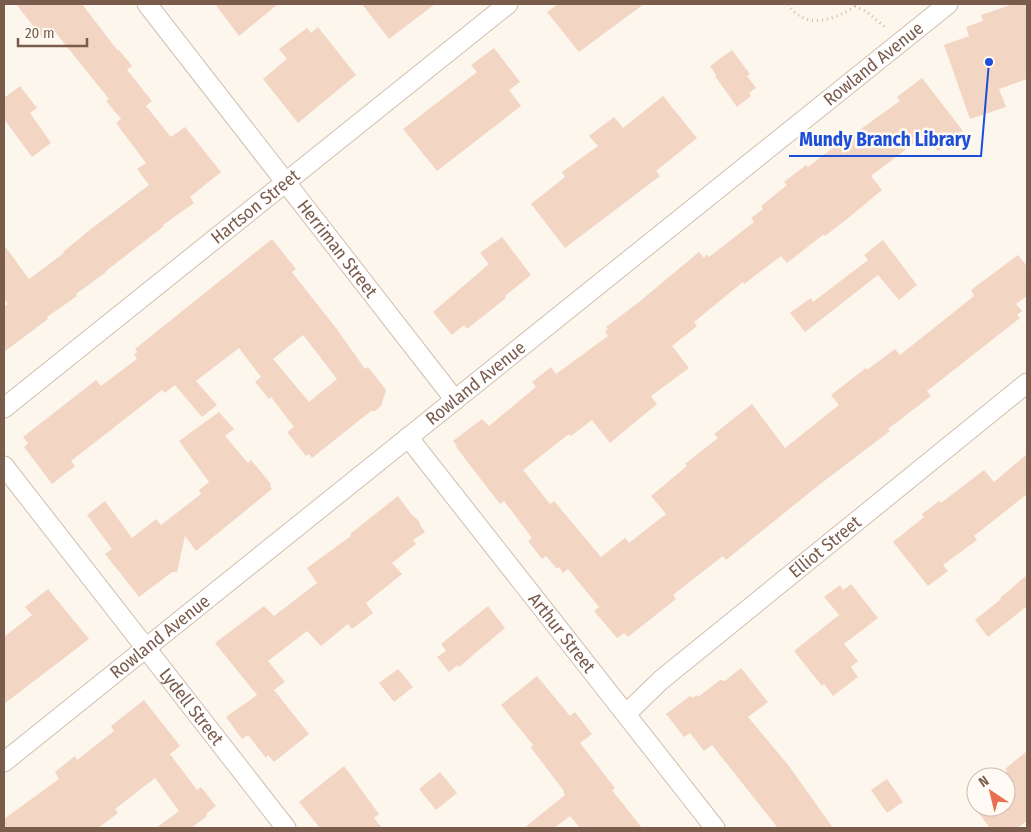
<svg xmlns="http://www.w3.org/2000/svg" width="1031" height="832" font-family="'Fira Sans Condensed',sans-serif">
  <style>
    .building { fill: #f3d5c3; fill-rule: evenodd }
    .lines { fill: none; stroke-linecap: round; stroke-linejoin: round }
    .minor-casing { stroke: #d1beb0; stroke-width: 21 }
    .path { stroke: #d9b8a5; stroke-width: 3; stroke-dasharray: 1 4; stroke-linecap: butt }
    .minor { stroke: #fff; stroke-width: 19 }
    .labels { text-anchor: middle; stroke-width: 5; stroke-linejoin: round; paint-order: stroke }
    .street-label { font-size: 18px; fill: #7a5c4d; stroke: #fffaf3 }
    .leader { fill: none; stroke: #1d4ed8; stroke-width: 2 }
    .callout-dot { fill: #1d4ed8; stroke: #fffaf3; stroke-width: 2 }
    .callout-label { font-size: 19px; text-anchor: middle; font-weight: bold; fill: #1d4ed8; stroke: #fffaf3; stroke-width: 5; stroke-linejoin: round; paint-order: stroke }
  </style>
  <rect width="100%" height="100%" fill="#fdf6ec"/>
  <path class="building" d="M16,4H82L118,51L119,50L132,66L127,70L152,101L146,106L171,137L185,127L221,172L190,197L194,203L163,225L164,226L106,271V272L76,294L77,296L47,317L48,319L4,352V307L8,304L4,298V245L29,279L64,253L63,252L91,229L149,185L137,169L146,163L116,123L121,119L106,101L109,99L55,32L44,40Z
    M215,4H278L239,36Z
    M362,4H435L389,39Z
    M558,4H644L579,52L547,12Z
    M1013,4H1027V79L999,89L1006,107L970,119L944,45L969,36L966,27L983,21L981,15Z
    M318,27L356,75L298,123L263,79L287,59L279,49L307,28L311,33Z
    M494,48L520,82L509,90L521,106L437,171L403,129L477,72L471,65Z
    M732,50L750,74L747,76L756,88L749,93L751,96L737,107L715,76L716,75L710,66Z
    M922,78L963,131L938,151L926,134L871,176L882,190L847,219L825,236L824,234L787,263L781,256L744,284L743,282L694,322L697,326L672,346L689,368L651,396L657,404L610,443L592,420L571,436L569,434L523,470L550,504L554,501L601,557L625,538L629,543L666,514L651,496L687,466L685,464L718,438L714,434L752,404L785,448L839,405L831,395L866,368L867,370L895,349L900,355L974,296L971,290L1018,255L1027,266V296L1016,304L1022,311L1017,315L1020,318L927,391L931,396L888,429L890,431L819,485L726,560L723,556L673,595L676,599L628,637L624,633L617,638L594,611L599,607L568,569L563,573L559,567L557,569L546,556L542,559L528,541L532,538L504,501L500,504L456,447L457,446L453,441L482,419L489,426L536,387L532,382L551,367L556,374L608,336L605,331L608,329L606,327L639,302L699,252L704,258L707,254L709,257L754,222L751,218L763,209L761,206L787,185L784,182L806,165L808,167L843,140L844,141L900,101L897,97Z
    M20,86L37,108L30,113L51,143L32,157L4,119V98Z
    M663,96L697,138L656,171L660,176L565,248L531,204L565,177L562,172L598,146L589,136L614,117L623,128Z
    M502,237L531,275L505,296L506,298L467,329L464,325L452,335L433,312L489,264L480,253Z
    M272,239L296,269L292,272L295,276L336,328L365,369L368,367L386,390L381,406L375,411H371L312,458L309,454L306,456L287,432L294,427L271,397L269,399L255,382L261,377L239,348L196,381L217,405L202,417L175,385L165,393L162,390L71,461L75,466L52,484L24,447L28,443L23,437L96,380L101,386L137,359L134,354L137,352L135,349ZM303,335L337,379L309,402L273,359Z
    M883,240L917,285L899,300L878,275L805,332L790,313L811,298L813,302L868,260L864,255Z
    M219,412L234,429L225,436L248,463L251,460L271,484L270,486L272,489L196,551L185,536L177,572H172L139,597L105,554L112,549L87,515L105,501L132,538L156,519L161,525L201,494L199,490L209,482L179,441Z
    M1027,454V494L974,536L977,540L943,565L948,571L928,586L893,542L924,517L922,514L939,501L941,503L984,470L994,482Z
    M398,496L412,515L419,521L420,525L425,532L413,540L416,544L392,563L402,574L366,603L373,613L352,629L348,624L321,646L307,631L268,661L285,682L274,690L309,734L274,762L268,755L266,758L248,735L242,739L226,717L257,695L215,643L264,606L274,616L317,583L307,568L351,536L350,534Z
    M1027,575V606L988,637L975,620L1001,599L1000,598Z
    M851,584L878,618L844,644L858,661L851,667L858,677L833,696L824,684L822,686L794,651L839,615L824,597L840,585L843,590Z
    M48,589L89,639L4,704V637L32,615L25,607Z
    M488,606L505,628L459,667L458,665L449,672L437,657L446,651L441,644Z
    M741,668L768,702L748,717L789,766L833,828H778L712,745L704,751L690,733L684,737L666,714L690,696L692,698L697,695L698,697L720,680L725,681Z
    M398,669L413,687L394,702L379,683Z
    M537,676L570,716L575,712L592,734L580,743L615,788L612,790L642,828H580L570,816L554,828H524L565,795L563,792L564,791L531,748L533,745L501,705Z
    M144,700L180,746L170,754L197,790L201,787L216,806L206,814L207,816L191,828H156L179,811L155,778L115,809L118,813L98,828H4V819L59,779L55,772L75,756L77,760L114,731L111,726Z
    M1027,751V821L1017,828H990L968,799L976,793V807H1006V777H998L1007,771L1005,769Z
    M344,766L379,814L374,818L382,828H320L299,802Z
    M440,772L457,793L436,810L419,789Z
    M887,779L903,802L887,813L871,790Z"/>
  <g class="lines">
    <g class="minor-casing">
      <g id="minor">
        <path id="s1" d="M147,4L455,400"/>
        <path id="s2" d="M4,408L508,4"/>
        <path id="s3" d="M408,437L715,828"/>
        <path id="s4" d="M4,466L286,828"/>
        <path id="s5" d="M626,714L661,680L1027,383"/>
        <path id="s6" d="M4,762L948,4"/>
      </g>
    </g>
    <path class="path" d="M788,4C804,30 834,21 855,6
      M855,6L867,12L886,28"/>
    <use href="#minor" class="minor"/>
  </g>
  <g class="labels">
    <g class="street-label">
      <text dy="6" stroke="none"><textPath href="#s6" startOffset="1115">Rowland Avenue</textPath></text>
      <text dy="6" stroke="none"><textPath href="#s2" startOffset="322">Hartson Street</textPath></text>
      <text dy="6" stroke="none"><textPath href="#s1" startOffset="310">Herriman Street</textPath></text>
      <text dy="6" stroke="none"><textPath href="#s6" startOffset="605">Rowland Avenue</textPath></text>
      <text dy="6" stroke="none"><textPath href="#s5" startOffset="260">Elliot Street</textPath></text>
      <text dy="6" stroke="none"><textPath href="#s3" startOffset="249">Arthur Street</textPath></text>
      <text dy="6" stroke="none"><textPath href="#s6" startOffset="200">Rowland Avenue</textPath></text>
      <text dy="6" stroke="none"><textPath href="#s4" startOffset="305">Lydell Street</textPath></text>
    </g>
  </g>
  <path class="leader" d="M989 62L981 156H789"/>
  <circle class="callout-dot" cx="989" cy="62" r="5"/>
  <g class="callout-label">
    <text x="885" y="146">Mundy Branch Library</text>
  </g>
  <rect width="1031" height="832" fill="none" stroke="#7a5c4d" stroke-width="10"/>
  <g transform="translate(991 792) rotate(325)"><circle r="24" fill="#fffaf3" stroke="#cabbb1"/>
  <path d="M0-4L9 19L0 12L-9 19Z" fill="#e76f51"/>
  <text y="-8" font-size="14" font-weight="bold" text-anchor="middle" fill="#7a5c4d">N</text>
  </g>
  <path d="M18 38v8h69v-8" fill="none" stroke="#7a5c4d" stroke-width="2.5"/>
  <text x="25" y="38" font-size="15" fill="#7a5c4d" stroke="#fffaf3" stroke-width="4" paint-order="stroke">20 m</text>
</svg>
